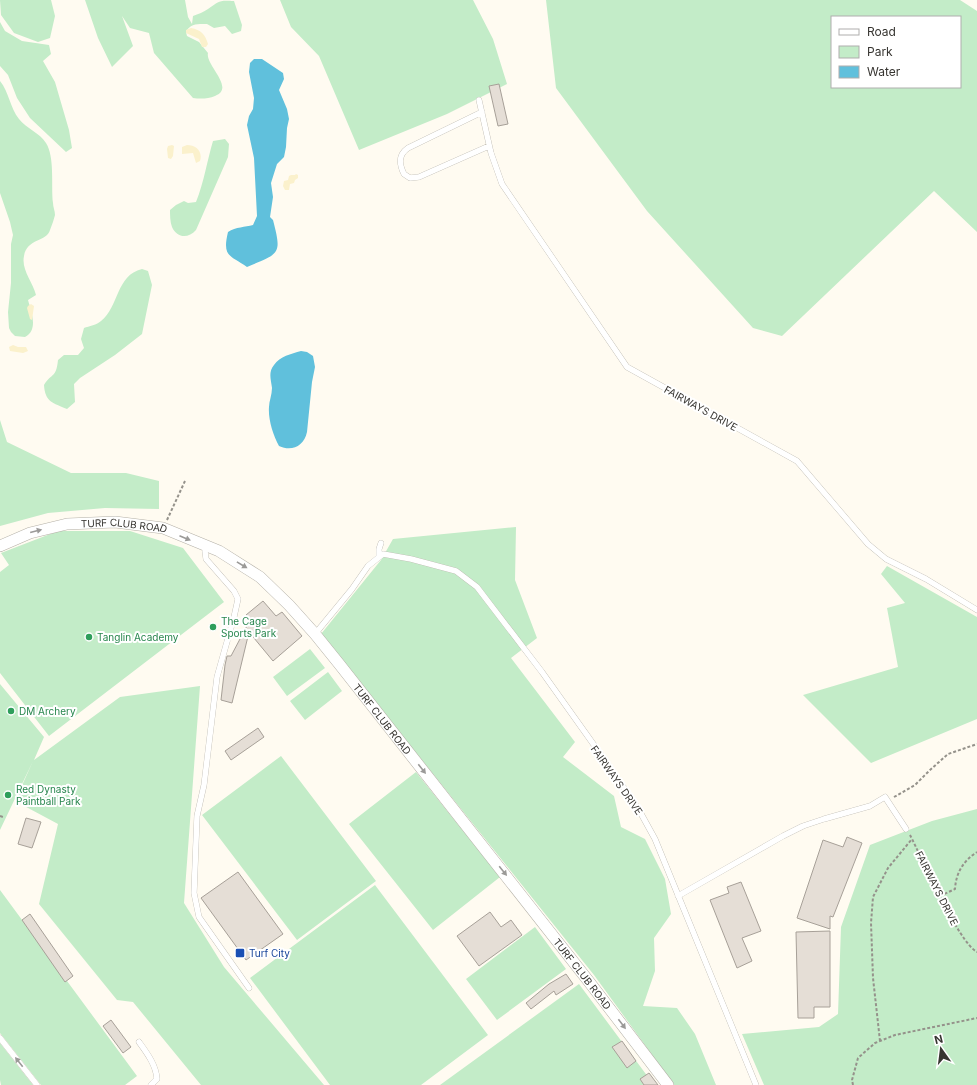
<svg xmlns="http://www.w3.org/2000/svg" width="977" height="1085" font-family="Inter,sans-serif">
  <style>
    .green { fill: #c3ecc8; fill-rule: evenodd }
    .sand { fill: #fbf1cc }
    .water { fill: #60c0dc }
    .building { fill: #e5ded6; stroke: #a7a098 }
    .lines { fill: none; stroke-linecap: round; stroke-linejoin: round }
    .service-casing { stroke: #b4b0a7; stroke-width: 6 }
    .minor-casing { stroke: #b4b0a7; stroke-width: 12 }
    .path { stroke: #95928b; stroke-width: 2; stroke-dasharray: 3 2; stroke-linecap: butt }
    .service { stroke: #fff; stroke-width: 5.5 }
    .minor { stroke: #fff; stroke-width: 11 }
    .oneway { fill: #9b9a98 }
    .leisure-dot { fill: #2e9e5b; stroke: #fff; stroke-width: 1.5 }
    .transit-dot { fill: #1a4fb4; stroke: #fff; stroke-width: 1.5 }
    .labels { text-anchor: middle; stroke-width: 4; stroke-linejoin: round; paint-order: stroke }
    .street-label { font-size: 10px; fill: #373531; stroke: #fff }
    .leisure-label { font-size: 10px; fill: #27864d; stroke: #fff; text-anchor: start }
    .transit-label { font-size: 10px; fill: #164399; stroke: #fff; text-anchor: start }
  </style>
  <rect width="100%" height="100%" fill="#fffbf1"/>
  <path class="green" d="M0,0H51L55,16L50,38L38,42L14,33L1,15Z
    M85,0H185L188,17L192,24L193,16C198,14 204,12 208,9C220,1 218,0 234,1L242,25L241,31L232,34L225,26L214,28L207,24C199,24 190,23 186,32L187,36L199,42L208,53C205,65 236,88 215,96C208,99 200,99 193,98L154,53L149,33L130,28L122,16L133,46L112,67L98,38Z
    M280,0H473L493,39L507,84L447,114L359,150L319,56L291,27Z
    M546,0H960L977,11V232L934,191L782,336L753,328L647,211L556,88ZM832,17H960V87H832Z
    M0,22L5,31L22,41L49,45L51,54L43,61L55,82L69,130L72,148L66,152L30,118L17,98L8,75L0,66Z
    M0,81C9,92 10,108 19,119C26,128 40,133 46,143C55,157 51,186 53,203C53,207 55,211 55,215C54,219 52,225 50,230C47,242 27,238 24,256C21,270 33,282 36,295L28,300C31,311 39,330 25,337L15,336L11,332L9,328L8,312L11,283V244L13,235L10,222L0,193Z
    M225,139L229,144L228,157L196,230C188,239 177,238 172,227C170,222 170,215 170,210L176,205L184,201L188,203L196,202C204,182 207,161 213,141Z
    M142,269L148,271L152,285L142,334L115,355L80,378L74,384L75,402L67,409C53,403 45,402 44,385C52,372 56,379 58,360L64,355H78L84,348L81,339L84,328C89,326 97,325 101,321C119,307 116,275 142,269Z
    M0,420L7,442L71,473H126L159,481V509L105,508L48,513L0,526Z
    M516,527L515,580L537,638L511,658L575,742L563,757L614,796L621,827L645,839L665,879L671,914L654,938L655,971L643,1006L677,1008L695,1034L716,1085H674L594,975L321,634L381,560L393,539Z
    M58,531H130L183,548L224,602L49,736L0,673V572L9,565L1,553Z
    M887,566L977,617V719L871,763L803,695L898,667L887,608L905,603L881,574Z
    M310,649L325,668L287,696L273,677Z
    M328,672L342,691L305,720L290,701Z
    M0,684L44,737L34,760L120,697L200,686L184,903L224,967L324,1085H201L133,1002L117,1000L39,904L58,824L15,801L33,761L0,830Z
    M281,756L376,881L297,940L202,815Z
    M416,772L500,877L433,930L349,824Z
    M977,809V1085H764L742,1034L819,1027L838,1014L841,927L870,845L932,821Z
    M375,885L488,1035L421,1085H330L250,978Z
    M0,890L137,1076L125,1085H41L0,1033Z
    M535,927L566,969L497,1020L466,979Z
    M579,984L654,1085H440Z
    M0,1043L33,1085H1L0,1080Z"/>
  <path class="sand" d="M191,28C201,30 205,34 208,44L206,47H202L199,39L186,33V30Z
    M172,145L174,146L173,156L171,159L168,158L167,149L168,146Z
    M187,145C196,145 203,151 200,161L196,163L193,153L182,154V147Z
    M296,174L298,175V178L295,180L294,183L290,184L289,190H285L283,186L284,181L288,180L289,176L291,175H295Z
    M31,304L34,306L32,320L30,319L27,308L28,306Z
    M13,345L18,347H26L28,351L23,353L10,351L9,347Z"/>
  <path class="water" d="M254,59H262L283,73L284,79L279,90L287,109L289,119L287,128L286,147L284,157L277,164L271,183L273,197L270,217L273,220C282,255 280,253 247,267C230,255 222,257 228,232C236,227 245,227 253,225L257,216L254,158L247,125L249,116L253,109L254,98L249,72L250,63Z
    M301,351L307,352L313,356L315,367L312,382L307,432C304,446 292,452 279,446C273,435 268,419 269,407C269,401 272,395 272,388C271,380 268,372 274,365C280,356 291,354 301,351Z"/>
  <path class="building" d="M499,84L508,124L498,126L489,86Z
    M263,601L276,616L282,612L302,636L273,661L249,632L232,703L221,700L225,665L227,656H231L250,620L246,615Z
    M258,728L264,737L231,760L225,751Z
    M26,818L41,822L32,848L18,844Z
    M847,837L862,843L833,917L830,916V929L797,918L823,840L843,847Z
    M238,872L283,934L246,960L201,898Z
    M741,882L761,931L742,938L752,961L737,968L710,900L729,893L727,887Z
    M490,912L501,927L511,920L522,935L479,966L457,936Z
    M30,914L73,976L65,982L22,920Z
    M830,931V1007H814V1018H798L796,932Z
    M566,974L573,984L556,995L554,991L531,1009L526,1003L549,984Z
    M111,1020L131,1047L123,1053L103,1026Z
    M622,1041L636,1061L627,1068L612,1047Z
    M649,1073L658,1085H644L640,1079Z"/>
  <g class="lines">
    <g class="service-casing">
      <path id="service" d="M479,100L491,153L502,184L627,367L797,461L868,544L886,559L926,579L977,610
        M482,112L408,148C398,155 399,164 404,174L410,178L419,177L489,146
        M207,547L205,551L206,559L234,591L238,599L234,617L217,677L204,785L197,816L194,893L199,917L249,988
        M379,555V549L381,543
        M315,634L352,589L368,566L383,554L411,559L456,571L477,587L542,672L609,766L639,810L655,839L756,1085
        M678,896L783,836L803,826L824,819L870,806L885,797L906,829
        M0,1038L37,1085
        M139,1042C147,1053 156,1065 157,1079L151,1085"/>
    </g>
    <g class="minor-casing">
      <g id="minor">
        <path id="s1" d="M0,546L30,533L67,524L115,522L163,528L219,551L260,577L289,605L315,634L340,665L590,983L668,1085"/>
      </g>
    </g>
    <path class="path" d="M167,520L185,481
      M894,797L915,785L930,770L948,754L977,744
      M0,816L3,817
      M910,835C922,858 958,942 977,952
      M940,896L955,889C956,873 963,861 977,852
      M880,1041L873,978L871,923L873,897L888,868L912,839
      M853,1085L852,1080L858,1058L875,1043L895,1035L977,1018"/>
    <use href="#service" class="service"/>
    <use href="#minor" class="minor"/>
  </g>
  <defs><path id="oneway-solid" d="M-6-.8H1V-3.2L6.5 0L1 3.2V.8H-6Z"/></defs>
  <g class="oneway">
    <use href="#oneway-solid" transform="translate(36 531) rotate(-14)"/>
    <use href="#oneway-solid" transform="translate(185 538) rotate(23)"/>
    <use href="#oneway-solid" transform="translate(242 565) rotate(31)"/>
    <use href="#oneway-solid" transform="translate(422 769) rotate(52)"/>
    <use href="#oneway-solid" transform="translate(503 871) rotate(51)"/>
    <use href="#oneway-solid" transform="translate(622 1024) rotate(53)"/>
    <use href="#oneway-solid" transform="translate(19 1062) rotate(-128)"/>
  </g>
  <g class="leisure-dot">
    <circle cx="213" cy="627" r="4"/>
    <circle cx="89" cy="637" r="4"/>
    <circle cx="11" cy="711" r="4"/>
    <circle cx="8" cy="795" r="4"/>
  </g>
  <rect class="transit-dot" x="235" y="948" width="10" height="10" rx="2"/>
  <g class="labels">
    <g class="street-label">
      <text transform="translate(701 408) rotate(29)" y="4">FAIRWAYS DRIVE</text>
      <text dy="4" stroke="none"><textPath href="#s1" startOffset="128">TURF CLUB ROAD</textPath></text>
      <text dy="4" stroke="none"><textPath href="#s1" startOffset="464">TURF CLUB ROAD</textPath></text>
      <text transform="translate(617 780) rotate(55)" y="4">FAIRWAYS DRIVE</text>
      <text transform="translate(937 888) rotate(63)" y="4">FAIRWAYS DRIVE</text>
      <text dy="4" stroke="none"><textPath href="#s1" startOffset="788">TURF CLUB ROAD</textPath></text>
    </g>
    <g class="leisure-label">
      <text x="221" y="625">The Cage<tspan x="221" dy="12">Sports Park</tspan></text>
      <text x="97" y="641">Tanglin Academy</text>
      <text x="19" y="715">DM Archery</text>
      <text x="16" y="793">Red Dynasty<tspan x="16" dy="12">Paintball Park</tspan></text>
    </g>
    <g class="transit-label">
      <text x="249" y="957">Turf City</text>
    </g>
  </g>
  <rect x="831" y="16" width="130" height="72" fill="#ffffff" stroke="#afaead"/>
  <rect x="839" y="29" width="20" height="6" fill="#ffffff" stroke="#afaead"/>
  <text x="867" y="36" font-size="12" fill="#373531">Road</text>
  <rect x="839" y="46" width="20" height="12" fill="#c3ecc8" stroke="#afaead"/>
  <text x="867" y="56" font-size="12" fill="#373531">Park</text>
  <rect x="839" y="66" width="20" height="12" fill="#60c0dc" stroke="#afaead"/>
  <text x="867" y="76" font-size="12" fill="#373531">Water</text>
  <g transform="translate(941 1049) rotate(346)" stroke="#ffffff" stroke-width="3" paint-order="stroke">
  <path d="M0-3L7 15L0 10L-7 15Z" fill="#373531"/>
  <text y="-6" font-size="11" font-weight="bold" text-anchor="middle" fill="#373531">N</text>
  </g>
</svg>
